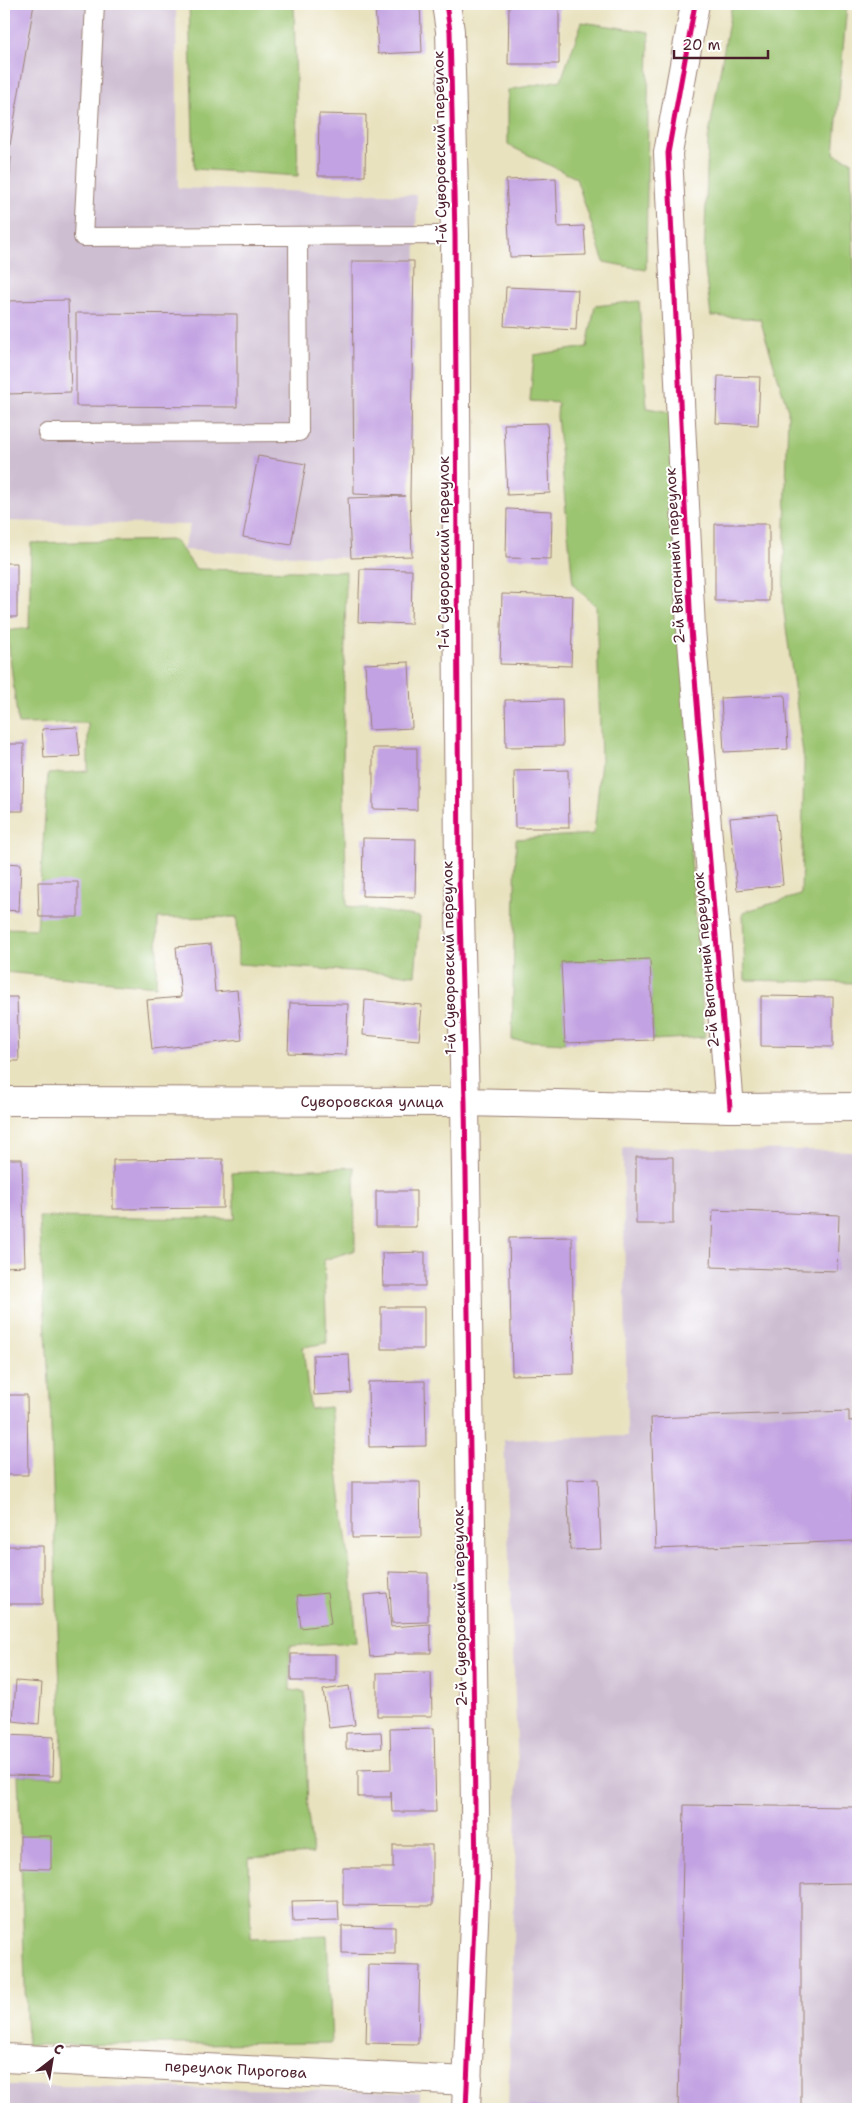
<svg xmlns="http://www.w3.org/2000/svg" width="862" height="2113" font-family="'Shantell Sans',sans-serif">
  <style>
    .industrial { fill: #cebed2 }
    .green { fill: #9cc571; stroke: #73724e }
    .building { fill: #c2a2e2 }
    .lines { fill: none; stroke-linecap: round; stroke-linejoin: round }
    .lane-casing { stroke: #9a8075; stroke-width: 20 }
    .street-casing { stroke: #9a8075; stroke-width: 30 }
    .secondary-casing { stroke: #9a8075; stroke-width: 30 }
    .lane { stroke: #fff; stroke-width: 18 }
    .street { stroke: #fff; stroke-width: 28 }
    .secondary { stroke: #fff; stroke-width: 28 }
    .cycleway-casing { stroke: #fff; stroke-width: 8 }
    .cycleway { stroke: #d6006c; stroke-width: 5 }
    .labels { text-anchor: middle; stroke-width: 4; stroke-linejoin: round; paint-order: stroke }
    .street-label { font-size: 15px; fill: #4a1f2b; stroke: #fff }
  </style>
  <rect width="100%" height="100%" fill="#fff"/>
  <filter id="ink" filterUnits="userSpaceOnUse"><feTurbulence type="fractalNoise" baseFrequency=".02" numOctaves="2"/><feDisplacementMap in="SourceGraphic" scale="10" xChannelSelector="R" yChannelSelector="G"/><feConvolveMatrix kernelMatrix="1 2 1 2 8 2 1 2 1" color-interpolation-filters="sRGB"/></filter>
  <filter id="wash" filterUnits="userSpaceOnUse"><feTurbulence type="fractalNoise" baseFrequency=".0096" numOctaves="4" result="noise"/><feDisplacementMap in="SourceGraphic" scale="20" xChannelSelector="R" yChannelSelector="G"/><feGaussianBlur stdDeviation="1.12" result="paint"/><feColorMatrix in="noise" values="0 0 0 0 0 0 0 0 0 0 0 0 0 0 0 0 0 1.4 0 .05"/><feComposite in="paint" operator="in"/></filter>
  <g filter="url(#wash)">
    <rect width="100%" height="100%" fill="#e9e2bf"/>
    <path class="industrial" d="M4,4H176L178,188L417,195L410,496L412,556L351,558L183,550L190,525L4,521Z
      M623,1147L858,1151V2109H508L518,1769L504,1440L627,1436Z
      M4,2085L420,2092V2109H4Z"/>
    <path class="green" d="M189,4H294L298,176L194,169Z
      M732,4H847L834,154L851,161L858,401V983L745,980L743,912L801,895L804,761L783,605L788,410L760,319L711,316L704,262L708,140Z
      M582,22L649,32L646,270L604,262L576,178L508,145V90L561,80Z
      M639,301L647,408L670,412L692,769L691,861L705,1037L653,1040L649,959L562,962L565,1043L512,1040L516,839L594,834L601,760L596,606L573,585L557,416L558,403L530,401L534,355L587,347L595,306Z
      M175,540L196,569L346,572L343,768L347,906L420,917L415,975L238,964L237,917L158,918L156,986L4,972V928L37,929L48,774L88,771V723L18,724L7,631L29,628L31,543Z
      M354,1167L355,1250L324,1260L327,1343L303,1347L310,1409L330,1407L352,1584L357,1642L290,1646V1690L305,1692L308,1814L313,1854L249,1858L251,1939L327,1936L332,2043L27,2045L18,1775L63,1777L50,1400L39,1217L235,1219L232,1173Z"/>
    <g id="blocks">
      <path class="building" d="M4,4H34L8,157H11L6,224H4Z
        M390,4H420L422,52L378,54L375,5Z
        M509,4H559V64H508Z
        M319,114L366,115L365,176H318Z
        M556,178L558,227L584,226L586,255L510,257L506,180Z
        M352,261H414L410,496L412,556L351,558L348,498L405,496L354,494Z
        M506,287L578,290L576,330L504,326Z
        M68,300L71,392L8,394L6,301Z
        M76,313L237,314V407L76,406Z
        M718,376L760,377L758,425L716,423Z
        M547,423L550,493L507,495L504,424Z
        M258,456L306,464L291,545L243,537Z
        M507,509L552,511L551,559L506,558Z
        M715,524H769V601H715Z
        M4,563H17V617H4Z
        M360,569L412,570L411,624L358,622Z
        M502,594L573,596L571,666L500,664Z
        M409,662L412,728L369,730L365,664Z
        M785,695L788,749L724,752L721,698Z
        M562,699L563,746L506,747L505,700Z
        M77,727L80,756L44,758L42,729Z
        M4,744H24L23,811H4Z
        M373,748H417V810L373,809Z
        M568,770L569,828H515L514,771Z
        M776,814L783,885L737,890L730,818Z
        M363,838L416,839L415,897L362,896Z
        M4,863L21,864L19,911L4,910Z
        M38,882H78V917H39Z
        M211,944L215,992L237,990L242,1040L152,1049L147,1000L181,997L176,947Z
        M650,959L653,1040L565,1043L561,962Z
        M761,996L833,997V1047L761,1046Z
        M4,997H17L19,1061H4Z
        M365,1000L422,1005L419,1040L363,1035Z
        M290,1003L348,1004L346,1055L288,1053Z
        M636,1157H673V1224H636Z
        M4,1159H22L25,1266L4,1267Z
        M223,1159V1208L113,1209V1160Z
        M376,1191H416V1227H376Z
        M713,1210L839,1215L837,1271L711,1267Z
        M572,1237L574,1374L512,1375L509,1238Z
        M425,1252V1286H383L382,1253Z
        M381,1307H424V1349H381Z
        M349,1354L351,1393L314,1395L313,1355Z
        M425,1381L426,1446L369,1447L368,1382Z
        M4,1395H27L28,1475H4Z
        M849,1411V1421L858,1420V1488H852L854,1541L656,1549L651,1418Z
        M598,1479L601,1549L570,1550L567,1480Z
        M352,1482H420L421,1537L352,1538Z
        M5,1546H43V1604H6Z
        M389,1572L428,1573V1622L392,1623Z
        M327,1593L331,1624L301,1628L297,1596Z
        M387,1593L391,1627L430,1624L431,1653H394V1655L370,1657L364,1595Z
        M291,1654H336V1681H291Z
        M431,1672L432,1716H377V1673Z
        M16,1681L42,1683L39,1724L13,1721Z
        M349,1686L355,1725L329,1728L323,1690Z
        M434,1728L436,1812H392L391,1791V1797H358V1770L391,1769L390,1729Z
        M381,1732L382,1748L346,1749V1733Z
        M4,1735L54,1737L53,1776L4,1775Z
        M684,1805L857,1807L855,1883L801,1884V2109H678Z
        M20,1836H51V1869L20,1868Z
        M393,1845H432V1906L343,1905V1868H393Z
        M338,1900L339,1921L293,1922L292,1901Z
        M342,1926L395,1927V1954L342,1953Z
        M368,1965L420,1966L418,2044L366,2043Z
        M526,2107L582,2108V2109H526Z"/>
    </g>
  </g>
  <g filter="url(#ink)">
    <use href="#blocks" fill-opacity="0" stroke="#9a8075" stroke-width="1"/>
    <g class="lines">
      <g class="lane-casing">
        <path id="lane" d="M95,4L83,237L455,235
          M47,433L299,432L298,236"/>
      </g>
      <g class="street-casing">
        <g id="street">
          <path d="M695,4L668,153L691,629L730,1108"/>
          <path id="s1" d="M4,2058L468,2081"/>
        </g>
      </g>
      <g class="secondary-casing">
        <g id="secondary">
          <path d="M446,4L450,31L455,235L459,876L465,1102L476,1877L466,2109"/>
          <path id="s2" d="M4,1101L465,1102L730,1108L858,1107"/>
        </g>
      </g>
      <use href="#lane" class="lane"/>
      <use href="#street" class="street"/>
      <use href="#secondary" class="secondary"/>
      <g class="cycleway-casing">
        <path id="cycleway" d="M446,4L450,31L455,235L459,876L465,1102L476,1877L466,2109
          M695,4L668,153L691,629L730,1108"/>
      </g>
      <use href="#cycleway" class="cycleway"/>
    </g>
  </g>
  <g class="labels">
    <g class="street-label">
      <text transform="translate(440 148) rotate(-91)" y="5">1-й Суворовский переулок</text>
      <text transform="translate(444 553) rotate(-90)" y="5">1-й Суворовский переулок</text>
      <text transform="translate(675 556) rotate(-93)" y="5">2-й Выгонный переулок</text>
      <text transform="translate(449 958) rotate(-91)" y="5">1-й Суворовский переулок</text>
      <text transform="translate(706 960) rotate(-95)" y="5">2-й Выгонный переулок</text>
      <text dy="5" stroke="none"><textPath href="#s2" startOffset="368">Суворовская улица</textPath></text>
      <text transform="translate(460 1606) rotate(-91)" y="5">2-й Суворовский переулок.</text>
      <text dy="5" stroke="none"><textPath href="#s1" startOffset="232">переулок Пирогова</textPath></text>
    </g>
  </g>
  <rect width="862" height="2113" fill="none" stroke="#fff" stroke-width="20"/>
  <g transform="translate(52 2060) rotate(31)" stroke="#ffffff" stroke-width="4" paint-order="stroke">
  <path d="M0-4L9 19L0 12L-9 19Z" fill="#4a1f2b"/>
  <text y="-8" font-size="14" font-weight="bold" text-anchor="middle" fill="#4a1f2b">С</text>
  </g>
  <path d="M674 50v8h94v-8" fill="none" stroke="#4a1f2b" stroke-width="2.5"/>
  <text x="682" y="50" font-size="15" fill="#4a1f2b" stroke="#ffffff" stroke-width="4" paint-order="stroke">20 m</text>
</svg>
